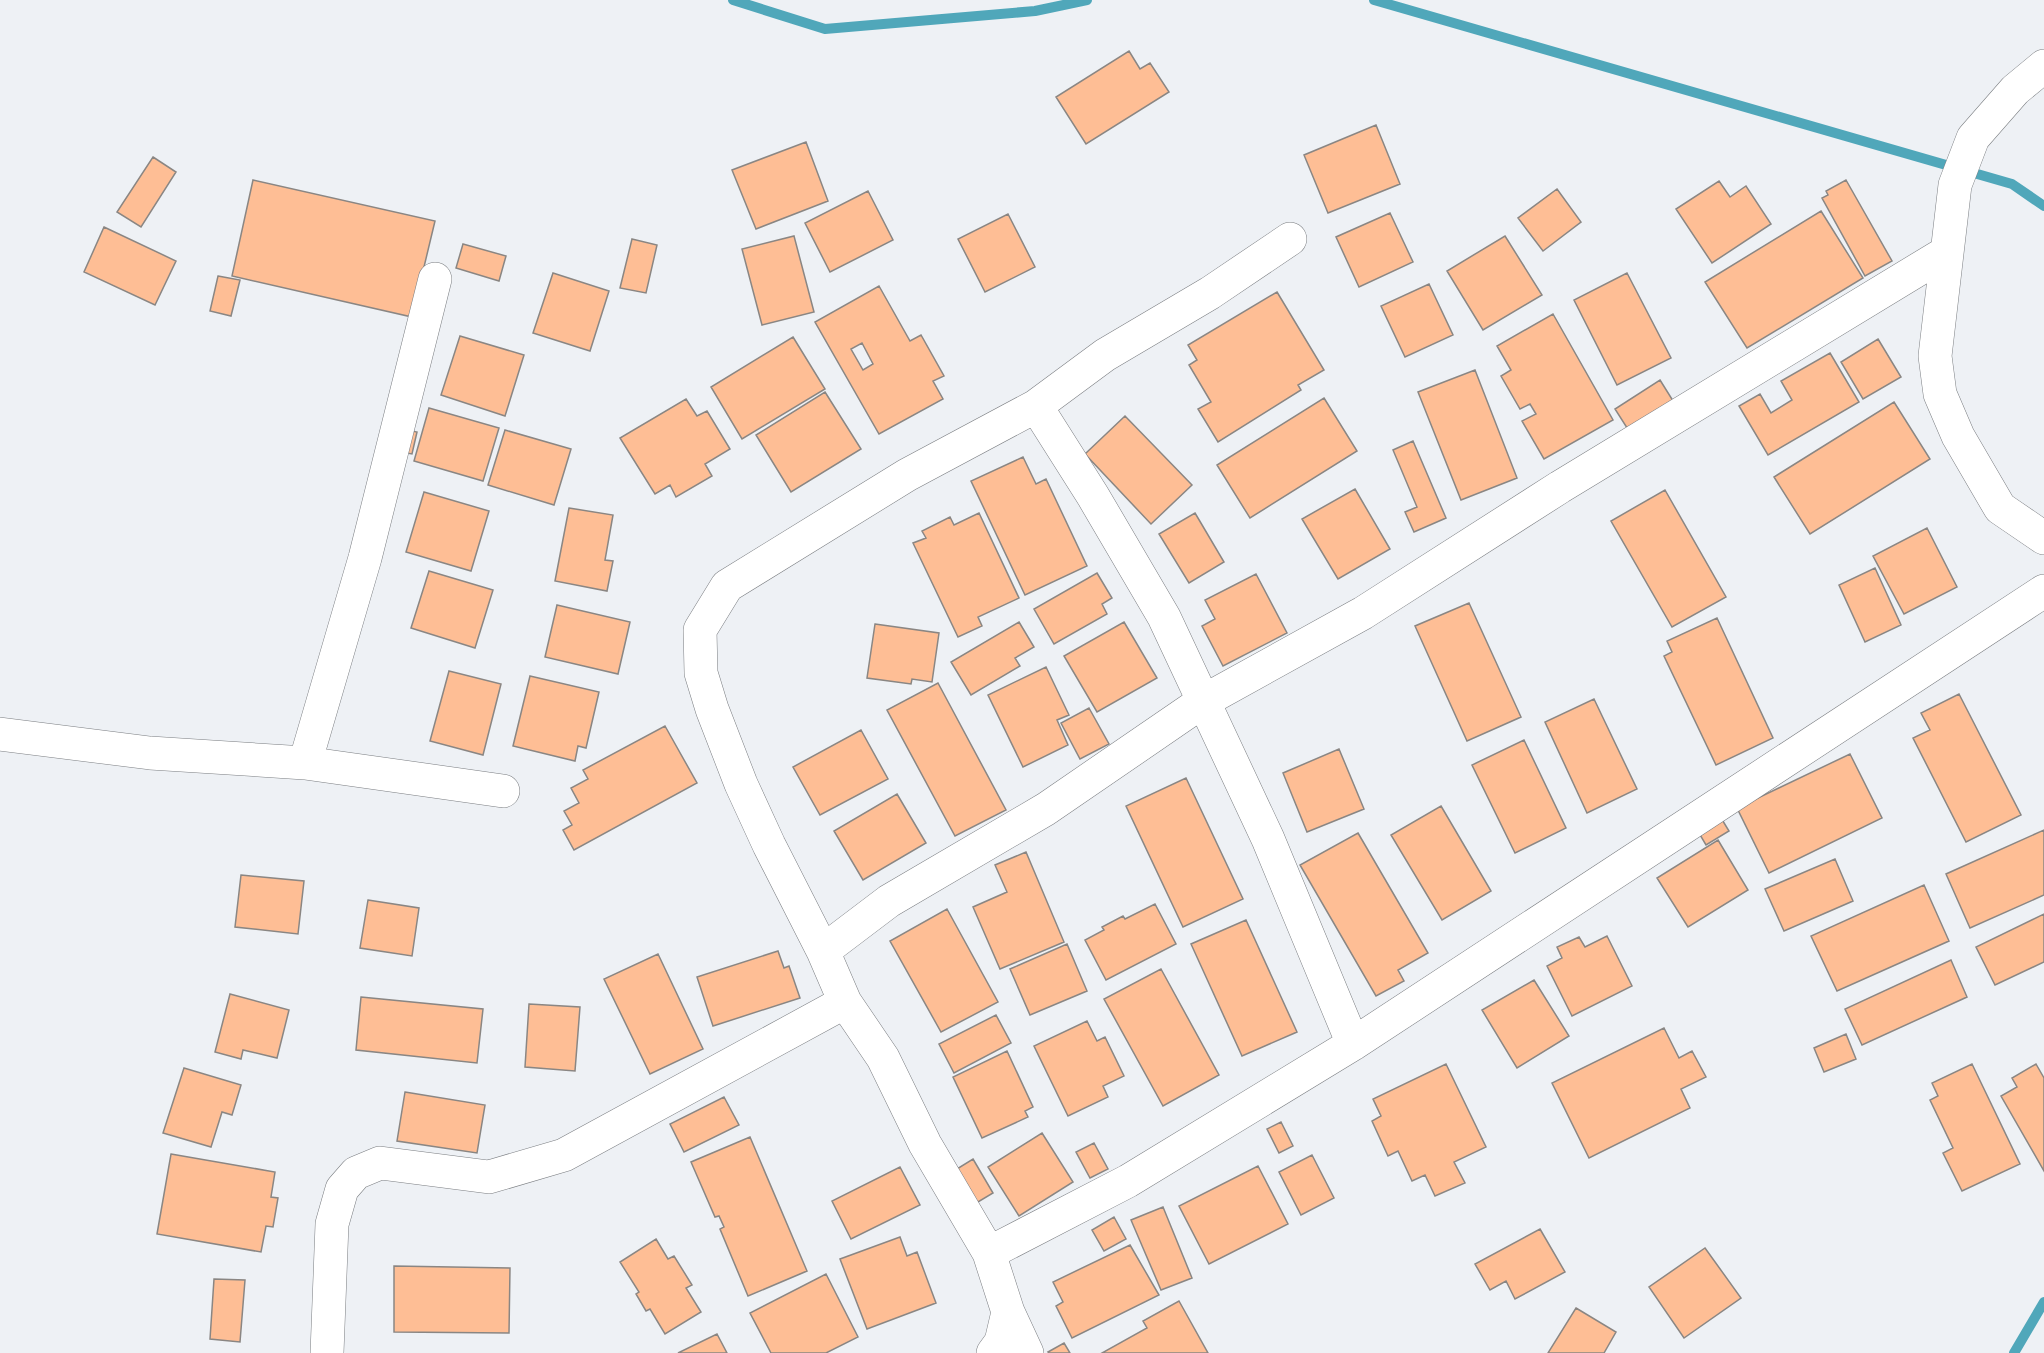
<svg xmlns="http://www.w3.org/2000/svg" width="2044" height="1353" font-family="Karla,sans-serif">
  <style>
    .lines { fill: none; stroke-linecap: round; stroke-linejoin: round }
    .stream { stroke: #50a7ba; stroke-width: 10 }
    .building { fill: #febe95; stroke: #8a8683; stroke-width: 1.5; fill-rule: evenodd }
    .minor-casing { stroke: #7b7e82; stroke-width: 34 }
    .minor { stroke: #fff; stroke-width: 33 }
  </style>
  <rect width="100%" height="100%" fill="#eef1f5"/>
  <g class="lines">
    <path class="stream" d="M733,0L825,29L1035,11L1087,0
      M1374,0L2012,184L2044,206
      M2014,1353L2044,1302"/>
  </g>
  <path class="building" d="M1129,51L1140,69L1150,63L1169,92L1086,144L1056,97Z
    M1376,125L1400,184L1328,213L1304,155Z
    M806,142L828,201L756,229L732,170Z
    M153,157L176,172L141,227L117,212Z
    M253,180L435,221L412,317L232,276Z
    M1846,180L1892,261L1865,276L1822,198L1828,195L1826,191Z
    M1719,181L1730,197L1746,186L1771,224L1712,263L1676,209Z
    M1557,189L1581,222L1543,251L1518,218Z
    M868,191L893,240L830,272L805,223Z
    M1821,211L1863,278L1747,348L1705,282Z
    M1390,213L1413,262L1359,287L1336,237Z
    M1008,214L1035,267L985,292L958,239Z
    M104,227L176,261L155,305L84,272Z
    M794,236L814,312L762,325L742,249Z
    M1505,236L1542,295L1483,330L1447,271Z
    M632,239L657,245L646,293L620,288Z
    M463,244L506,256L499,281L456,268Z
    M553,273L609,291L590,351L533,333Z
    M1627,273L1671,358L1617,385L1574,300Z
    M218,276L240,280L231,316L210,311Z
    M1429,284L1453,335L1405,357L1381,306Z
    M879,286L910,341L921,335L944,376L933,381L943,399L879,434L815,322ZM862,343L873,364L863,370L851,349Z
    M1277,292L1324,370L1298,385L1301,390L1218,442L1198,409L1211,402L1189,365L1197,360L1188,345Z
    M1553,314L1613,420L1544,459L1522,421L1536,414L1530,404L1520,409L1501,376L1511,370L1497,346Z
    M460,336L524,355L505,416L441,395Z
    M793,337L825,389L742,439L711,387Z
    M1878,339L1901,377L1863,399L1841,362Z
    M1830,353L1859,402L1768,455L1739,406L1760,394L1771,413L1792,400L1781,381Z
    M1475,370L1517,478L1461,500L1418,392Z
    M1660,380L1675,404L1629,431L1615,409Z
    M825,392L861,449L791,492L756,435Z
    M1324,398L1357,451L1250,518L1217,465Z
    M686,399L697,416L707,411L730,449L705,464L712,476L676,497L670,485L655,494L620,438Z
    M1894,402L1930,459L1810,534L1774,477Z
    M429,408L499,428L483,481L414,461Z
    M1125,416L1192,485L1151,524L1085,454Z
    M406,430L417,432L412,454L401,452Z
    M505,430L571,449L554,505L488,485Z
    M1413,441L1446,518L1414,532L1405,512L1417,507L1393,450Z
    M1023,457L1036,484L1046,479L1087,566L1025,595L971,481Z
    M1355,489L1390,549L1338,579L1302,519Z
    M1665,490L1726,597L1672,627L1611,521Z
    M424,492L489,511L471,571L406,552Z
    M569,508L613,515L605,560L613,561L607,591L555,581Z
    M979,513L1019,598L978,617L982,626L958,637L913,543L926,538L922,531L950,517L954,525Z
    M1195,513L1224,562L1189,583L1159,534Z
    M1927,528L1957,587L1904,614L1873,556Z
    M1875,568L1901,625L1865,642L1839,585Z
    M429,571L493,590L475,648L411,628Z
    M1097,573L1112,598L1102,604L1107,614L1054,644L1034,609Z
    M1256,574L1287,633L1223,666L1202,626L1215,619L1205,600Z
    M1469,603L1521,717L1467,741L1415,626Z
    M557,605L630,622L618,674L545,657Z
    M1717,618L1773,738L1716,765L1664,656L1672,652L1667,641Z
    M1019,622L1034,647L1015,658L1020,666L971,695L951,662Z
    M1124,622L1157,678L1097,712L1064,656Z
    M875,624L939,633L932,682L912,679L911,684L867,678Z
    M1046,667L1069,715L1057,720L1068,745L1023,767L988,695Z
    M449,671L501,684L483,755L430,741Z
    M530,676L599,692L586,748L578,746L575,761L513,746Z
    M938,683L1006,810L955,836L887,710Z
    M1959,694L2021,815L1966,842L1913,738L1930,730L1921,713Z
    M1594,699L1637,789L1587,813L1545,722Z
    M1089,708L1109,744L1080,759L1061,723Z
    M665,726L697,783L574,850L563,830L572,825L564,811L579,803L571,788L588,779L583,770Z
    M861,730L888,779L820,815L793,767Z
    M1524,740L1566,828L1515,853L1472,765Z
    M1339,749L1364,809L1307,832L1283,773Z
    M1850,754L1882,818L1769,873L1737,808Z
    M1186,778L1243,899L1183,927L1126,806Z
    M897,794L926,843L863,880L834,831Z
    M1441,806L1491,891L1442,920L1391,835Z
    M1718,813L1729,831L1706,845L1696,828Z
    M2044,830V895L1970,928L1946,874Z
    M1358,833L1428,953L1398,970L1404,981L1376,996L1300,865Z
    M1718,840L1748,890L1688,927L1657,878Z
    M1026,852L1064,942L1000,969L973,907L1007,892L995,865Z
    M1835,859L1853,901L1784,931L1765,889Z
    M241,875L304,881L298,934L235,927Z
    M1924,885L1949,941L1837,991L1811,936Z
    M368,900L419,908L412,956L360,948Z
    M1155,904L1176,944L1106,980L1085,940L1104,930L1102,927L1123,916L1125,919Z
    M947,909L998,1002L941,1032L890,941Z
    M2044,914V962L1995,985L1976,947Z
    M1246,920L1297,1032L1242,1056L1191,944Z
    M1607,936L1632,986L1572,1016L1547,966L1562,958L1557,947L1579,937L1585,947Z
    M1067,944L1087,991L1030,1015L1010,969Z
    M778,951L784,968L789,966L800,998L713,1026L697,977Z
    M658,954L703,1049L650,1074L604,979Z
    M1951,960L1967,997L1862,1045L1845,1009Z
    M1161,969L1219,1075L1163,1106L1104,999Z
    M1534,980L1569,1036L1517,1068L1482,1010Z
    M230,994L289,1010L277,1058L243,1050L241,1059L215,1052Z
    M361,997L483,1009L477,1063L356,1050Z
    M529,1004L580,1007L575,1071L525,1067Z
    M996,1015L1011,1043L954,1073L939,1044Z
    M1087,1021L1097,1041L1105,1037L1124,1076L1103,1086L1108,1097L1068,1116L1034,1046Z
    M1664,1028L1679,1058L1692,1051L1706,1077L1681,1089L1690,1108L1589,1158L1552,1083Z
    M1846,1034L1856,1059L1824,1072L1814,1048Z
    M1007,1051L1033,1107L1025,1111L1028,1117L982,1138L953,1077Z
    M1446,1064L1486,1147L1454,1162L1465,1183L1435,1196L1425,1175L1412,1181L1398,1151L1388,1156L1372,1121L1381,1116L1373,1099Z
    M1972,1064L2020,1164L1962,1191L1943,1153L1953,1148L1930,1100L1938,1096L1932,1083Z
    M2036,1064L2044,1078V1171L2001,1096L2017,1087L2012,1078Z
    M184,1068L241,1085L232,1115L222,1112L211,1147L163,1133Z
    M405,1092L485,1105L477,1153L397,1141Z
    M724,1097L739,1125L684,1152L670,1124Z
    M1281,1122L1293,1146L1279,1153L1267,1129Z
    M1042,1133L1073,1182L1019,1216L988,1167Z
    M750,1137L807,1271L748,1296L720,1229L724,1227L719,1216L715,1217L691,1162Z
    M1094,1143L1108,1169L1090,1178L1076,1152Z
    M171,1154L275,1172L271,1197L278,1198L273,1227L266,1226L261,1252L157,1234Z
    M1312,1155L1334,1198L1301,1215L1279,1172Z
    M973,1159L993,1193L973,1205L952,1172Z
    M1258,1166L1288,1224L1209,1264L1179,1206Z
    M900,1167L920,1205L851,1239L832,1201Z
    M1163,1207L1192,1278L1161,1290L1131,1220Z
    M1114,1217L1126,1239L1104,1251L1092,1230Z
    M1540,1229L1565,1272L1515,1299L1506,1281L1490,1290L1475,1264Z
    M900,1237L907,1256L917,1252L936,1303L867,1329L840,1259Z
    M656,1239L668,1259L674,1256L692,1285L686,1288L701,1312L665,1334L650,1309L646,1311L636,1294L639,1292L620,1262Z
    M1130,1245L1159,1295L1072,1338L1056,1306L1063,1302L1053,1282Z
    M1705,1248L1741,1298L1684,1338L1649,1287Z
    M394,1266L510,1268L509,1333L394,1332Z
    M826,1274L858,1337L826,1353H771L750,1313Z
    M214,1279L245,1280L240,1342L210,1339Z
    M1179,1301L1208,1353H1102L1147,1328L1143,1321Z
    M1576,1308L1616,1332L1604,1353H1548Z
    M717,1334L727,1353H678Z
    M1064,1343L1070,1353H1049L1048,1352Z"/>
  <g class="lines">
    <g class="minor-casing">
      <path id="minor" d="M2044,66L2015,90L1973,138L1955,185L1935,356L1940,394L1958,436L2000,508L2044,538
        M1036,406L1093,496L1164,617L1268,839L1353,1044
        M0,734L150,753L305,763L503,791
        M305,763L365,558L435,279
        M823,951L889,901L1046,809L1202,702L1363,613L1560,487L1947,252
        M989,1253L1128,1181L1353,1044L2044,591
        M1008,1312L1027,1353
        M327,1353L332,1224L342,1189L356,1173L380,1163L489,1177L564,1155L845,1002
        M993,1353L1001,1342L1008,1312L989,1253L925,1144L883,1058L845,1002L823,951L769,845L741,784L712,709L701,673L700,630L727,586L907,475L1036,406L1105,355L1210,293L1290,239"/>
    </g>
    <use href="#minor" class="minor"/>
  </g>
</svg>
